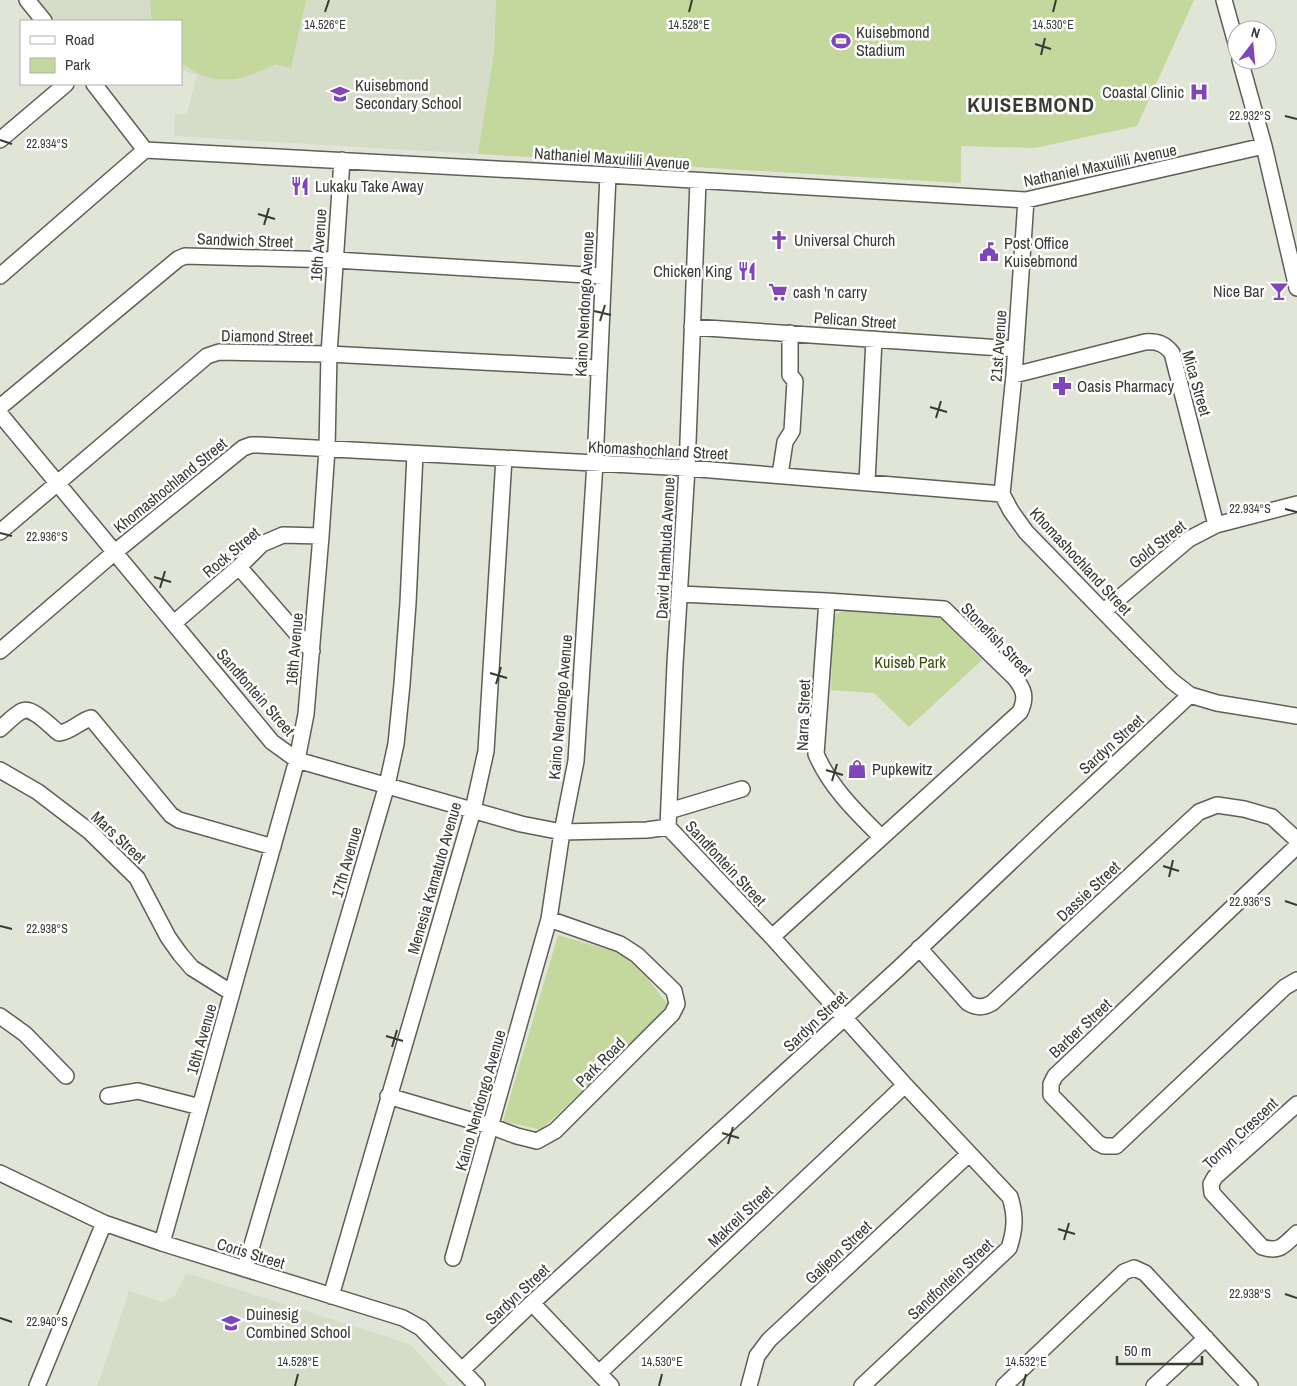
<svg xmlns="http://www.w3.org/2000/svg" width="1297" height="1386" font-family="'Archivo Narrow',sans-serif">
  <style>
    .built { fill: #d5dcc7 }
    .green { fill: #c4d79c }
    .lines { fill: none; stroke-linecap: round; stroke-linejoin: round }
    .minor-casing { stroke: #5c6055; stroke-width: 18 }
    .minor { stroke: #fff; stroke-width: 15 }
    .ticks { fill: none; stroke: #383a34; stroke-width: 2 }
    .labels { text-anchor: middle; stroke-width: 5; stroke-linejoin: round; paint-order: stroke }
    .poi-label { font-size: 16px; fill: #383a34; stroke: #fff; text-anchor: start }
    .street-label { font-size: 16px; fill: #383a34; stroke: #fff }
    .park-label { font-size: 16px; fill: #3b4b06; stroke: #fff }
    .district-label { font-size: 21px; font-weight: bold; letter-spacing: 1px; fill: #383a34; stroke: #fff }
    .ticks-label { font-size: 12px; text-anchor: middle; fill: #383a34; stroke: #fff; stroke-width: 5; stroke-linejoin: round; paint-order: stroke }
  </style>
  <rect width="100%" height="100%" fill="#e0e5d8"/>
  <path class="built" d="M37,0H496L494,52L478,154L174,136L175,114H187L197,75L181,70V21H55Z
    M186,1273L410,1344L448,1386H97L129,1291L162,1302L175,1296Z"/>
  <path class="green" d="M150,0H306L291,68L275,64C243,81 212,89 181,62V21H152Z
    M496,0H1194L1137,126L1035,148L961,146V183L478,154L494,52Z
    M846,609L939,616L982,660L909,727L874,693L831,690L833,616Z
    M558,935L630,956L670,1007L541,1130L503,1121Z"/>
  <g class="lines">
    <g class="minor-casing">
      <path id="minor" d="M27,0L44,21
        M1224,0L1237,47
        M1240,60L1264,146L1297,288
        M94,84L145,150
        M0,140L66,84
        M0,276L145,150L608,175L1026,200L1264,146
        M692,327L1016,349
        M1014,375L1145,342C1158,341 1165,344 1172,353L1216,525
        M0,407L178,259L185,256L335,260L603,276
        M0,414L272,742L297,760L521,824L562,832L647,830L668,827
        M780,475L785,442L792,431L795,381L790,375V333
        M867,482L874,339
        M1002,494L1014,375L1026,200
        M0,532L207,356L219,352L329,354L598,368
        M239,567L312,651
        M680,594L827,601L944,609L1014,677C1024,689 1027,697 1020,712L772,937
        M827,601L816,754C830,787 856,812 881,837
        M1104,611L1189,539L1216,525L1297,504
        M174,623L239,567L262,544L283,535L321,536
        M0,651L115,552L243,448L251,445H259L687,468L1002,494L1011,511L1026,532L1138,647L1172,681L1190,695L1217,703L1297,716
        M0,729C7,723 14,715 22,711C32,706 51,727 59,733C71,732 80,721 91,718L171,815L179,820L273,847
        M0,770L38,792L89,831L137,878L168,937L180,954L192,968L232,993
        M669,811L742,789
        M668,827L772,937L905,1085L1010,1197C1016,1216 1015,1230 1009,1248L862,1386
        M668,827L675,664L687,468L698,181
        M1297,846L1055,1076L1051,1084V1095L1098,1143L1104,1146H1116L1285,987L1297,980
        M919,948L968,1003C977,1008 983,1008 992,1003L1199,812L1217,805L1244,809L1272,817L1297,840
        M0,1016L25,1034L66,1076
        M108,1096L138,1091L200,1107
        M388,1096L490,1126L517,1136L537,1141L555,1131L672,1014L677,1004L674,991L637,955L620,944L549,919
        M1297,1104L1215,1177L1211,1184L1212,1193L1262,1247C1280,1253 1284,1245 1297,1233
        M0,1173L104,1223L162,1243L403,1318L421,1328L477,1386
        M162,1243L297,760L306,714L321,536L327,449L329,354L342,160
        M453,1258L549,919L562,832L576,761L595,463L608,175
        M245,1269L387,785L396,744L402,684L408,603L415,454
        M331,1296L473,810L486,751L504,458
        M532,1303L611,1386
        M462,1370L532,1303L899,968L1051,824L1190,695
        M599,1373L905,1085
        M37,1386L104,1223
        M749,1386L757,1356L769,1340L969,1154
        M1004,1386L1124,1272L1134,1268L1145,1273L1250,1386
        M1154,1386L1206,1338"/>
    </g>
    <use href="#minor" class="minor"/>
  </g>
  <path class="ticks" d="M325,12L329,0M689,12L692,0M1053,12L1056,0M1035,44L1051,49M1041,55L1045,38M1285,116L1297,119M0,140L12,144M258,214L275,219M264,225L269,208M594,311L611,315M600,321L605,305M930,407L947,412M936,418L941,401M1285,509L1297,512M0,533L12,536M154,577L171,582M160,588L165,571M490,673L507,678M496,684L501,667M826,770L843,775M832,781L837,764M1163,866L1179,871M1169,877L1173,860M1285,901L1297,905M0,926L12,929M386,1036L403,1041M392,1047L397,1030M722,1133L739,1138M728,1144L733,1127M1058,1229L1075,1234M1064,1240L1069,1223M1285,1294L1297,1298M0,1318L12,1322M295,1386L298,1374M659,1386L662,1374M1023,1386L1026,1374"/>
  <defs>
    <g id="stadium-bare" transform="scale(1.5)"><path d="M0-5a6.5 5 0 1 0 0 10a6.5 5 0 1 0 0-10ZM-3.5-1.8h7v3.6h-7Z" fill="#7f46bc" stroke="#fff" stroke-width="2.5" paint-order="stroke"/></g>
    <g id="hospital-bare" transform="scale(1.5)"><path d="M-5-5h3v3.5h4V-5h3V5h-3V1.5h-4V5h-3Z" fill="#7f46bc" stroke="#fff" stroke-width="2.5" paint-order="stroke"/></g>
    <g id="school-bare" transform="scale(1.5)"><path d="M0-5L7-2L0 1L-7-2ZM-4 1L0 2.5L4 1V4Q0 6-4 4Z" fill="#7f46bc" stroke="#fff" stroke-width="2.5" paint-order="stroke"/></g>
    <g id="restaurant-bare" transform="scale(1.5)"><path d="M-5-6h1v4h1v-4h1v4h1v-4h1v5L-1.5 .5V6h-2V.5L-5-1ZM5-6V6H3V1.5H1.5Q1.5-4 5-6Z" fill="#7f46bc" stroke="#fff" stroke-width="2.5" paint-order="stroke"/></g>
    <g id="church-bare" transform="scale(1.5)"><path d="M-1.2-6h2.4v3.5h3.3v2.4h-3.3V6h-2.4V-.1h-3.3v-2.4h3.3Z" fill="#7f46bc" stroke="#fff" stroke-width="2.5" paint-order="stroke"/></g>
    <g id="civic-bare" transform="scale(1.5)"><path d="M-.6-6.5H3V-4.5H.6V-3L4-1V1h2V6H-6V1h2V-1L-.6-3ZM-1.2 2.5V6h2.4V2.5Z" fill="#7f46bc" stroke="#fff" stroke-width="2.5" paint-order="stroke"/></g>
    <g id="bar-bare" transform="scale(1.5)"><path d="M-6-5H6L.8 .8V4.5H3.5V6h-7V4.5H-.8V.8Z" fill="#7f46bc" stroke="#fff" stroke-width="2.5" paint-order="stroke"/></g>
    <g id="supermarket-bare" transform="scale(1.5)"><path d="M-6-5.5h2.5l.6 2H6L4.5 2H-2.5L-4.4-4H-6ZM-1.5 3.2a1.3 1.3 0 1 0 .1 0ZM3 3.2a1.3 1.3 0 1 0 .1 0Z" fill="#7f46bc" stroke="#fff" stroke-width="2.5" paint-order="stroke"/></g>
    <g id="pharmacy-bare" transform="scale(1.5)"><path d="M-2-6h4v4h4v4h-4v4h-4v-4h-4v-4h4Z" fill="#7f46bc" stroke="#fff" stroke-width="2.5" paint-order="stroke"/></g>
    <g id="shop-bare" transform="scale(1.5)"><path d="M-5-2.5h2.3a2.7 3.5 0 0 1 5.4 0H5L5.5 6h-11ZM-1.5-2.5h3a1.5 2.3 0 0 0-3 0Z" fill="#7f46bc" stroke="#fff" stroke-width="2.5" paint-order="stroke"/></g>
  </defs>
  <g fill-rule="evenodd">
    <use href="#stadium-bare" x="841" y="41"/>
    <use href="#hospital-bare" x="1199" y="92"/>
    <use href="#school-bare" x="340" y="94"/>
    <use href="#restaurant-bare" x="300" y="186"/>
    <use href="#church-bare" x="779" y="240"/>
    <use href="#civic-bare" x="989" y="252"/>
    <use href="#restaurant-bare" x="747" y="271"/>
    <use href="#bar-bare" x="1279" y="291"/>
    <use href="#supermarket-bare" x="778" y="292"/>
    <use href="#pharmacy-bare" x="1062" y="386"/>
    <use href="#shop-bare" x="857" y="769"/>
    <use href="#school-bare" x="231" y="1323"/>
  </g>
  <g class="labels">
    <g class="poi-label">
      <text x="856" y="38">Kuisebmond<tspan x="856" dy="18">Stadium</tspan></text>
      <text x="355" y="91">Kuisebmond<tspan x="355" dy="18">Secondary School</tspan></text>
      <text x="1184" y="98" text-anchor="end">Coastal Clinic</text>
      <text x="315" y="192">Lukaku Take Away</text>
      <text x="794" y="246">Universal Church</text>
      <text x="1004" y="249">Post Office<tspan x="1004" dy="18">Kuisebmond</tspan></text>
      <text x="732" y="277" text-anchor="end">Chicken King</text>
      <text x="1264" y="297" text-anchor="end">Nice Bar</text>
      <text x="793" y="298">cash 'n carry</text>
      <text x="1077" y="392">Oasis Pharmacy</text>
      <text x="872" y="775">Pupkewitz</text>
      <text x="246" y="1320">Duinesig<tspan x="246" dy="18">Combined School</tspan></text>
    </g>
    <g class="street-label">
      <text transform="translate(612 158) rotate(4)" y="6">Nathaniel Maxuilili Avenue</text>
      <text transform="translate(1100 165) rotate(-12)" y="6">Nathaniel Maxuilili Avenue</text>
      <text transform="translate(245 240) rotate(2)" y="6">Sandwich Street</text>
      <text transform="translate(318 245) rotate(-86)" y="6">16th Avenue</text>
      <text transform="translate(584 304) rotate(-87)" y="6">Kaino Nendongo Avenue</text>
      <text transform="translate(855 320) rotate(4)" y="6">Pelican Street</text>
      <text transform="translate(267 336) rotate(1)" y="6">Diamond Street</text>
      <text transform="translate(998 346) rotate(-86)" y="6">21st Avenue</text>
      <text transform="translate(1197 383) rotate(74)" y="6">Mica Street</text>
      <text transform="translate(658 450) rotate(3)" y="6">Khomashochland Street</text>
      <text transform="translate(170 485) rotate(-39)" y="6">Khomashochland Street</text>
      <text transform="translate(1157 544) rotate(-38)" y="6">Gold Street</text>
      <text transform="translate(665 548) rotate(-87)" y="6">David Hambuda Avenue</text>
      <text transform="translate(231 552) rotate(-40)" y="6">Rock Street</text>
      <text transform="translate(1081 561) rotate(47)" y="6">Khomashochland Street</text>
      <text transform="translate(997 639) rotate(46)" y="6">Stonefish Street</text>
      <text transform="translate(294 649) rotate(-85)" y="6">16th Avenue</text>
      <text transform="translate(256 692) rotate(49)" y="6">Sandfontein Street</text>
      <text transform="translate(560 707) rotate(-85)" y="6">Kaino Nendongo Avenue</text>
      <text transform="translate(803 715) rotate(-88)" y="6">Narra Street</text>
      <text transform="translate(1111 744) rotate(-42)" y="6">Sardyn Street</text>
      <text transform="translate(119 837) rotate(43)" y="6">Mars Street</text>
      <text transform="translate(346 862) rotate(-74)" y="6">17th Avenue</text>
      <text transform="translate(726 863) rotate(47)" y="6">Sandfontein Street</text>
      <text transform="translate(434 878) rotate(-74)" y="6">Menesia Kamatuto Avenue</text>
      <text transform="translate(1088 891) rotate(-43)" y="6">Dassie Street</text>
      <text transform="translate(815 1021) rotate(-43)" y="6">Sardyn Street</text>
      <text transform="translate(1080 1028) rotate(-43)" y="6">Barber Street</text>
      <text transform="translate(201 1039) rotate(-74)" y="6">16th Avenue</text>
      <text transform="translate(600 1062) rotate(-45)" y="6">Park Road</text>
      <text transform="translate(480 1100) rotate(-74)" y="6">Kaino Nendongo Avenue</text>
      <text transform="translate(1240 1133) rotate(-43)" y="6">Tornyn Crescent</text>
      <text transform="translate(740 1216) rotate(-43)" y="6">Makreil Street</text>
      <text transform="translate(838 1252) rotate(-43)" y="6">Galjeon Street</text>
      <text transform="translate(251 1253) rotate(17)" y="6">Coris Street</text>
      <text transform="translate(950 1279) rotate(-43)" y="6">Sandfontein Street</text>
      <text transform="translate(517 1294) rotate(-43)" y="6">Sardyn Street</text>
    </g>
    <g class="park-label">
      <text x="910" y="668">Kuiseb Park</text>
    </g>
    <g class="district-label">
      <text x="1031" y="112">KUISEBMOND</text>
    </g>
  </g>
  <g class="ticks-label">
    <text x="325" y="29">14.526°E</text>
    <text x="689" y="29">14.528°E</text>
    <text x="1053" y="29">14.530°E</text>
    <text x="1250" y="120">22.932°S</text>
    <text x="47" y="148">22.934°S</text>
    <text x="1250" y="513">22.934°S</text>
    <text x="47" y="541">22.936°S</text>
    <text x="1250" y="906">22.936°S</text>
    <text x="47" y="933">22.938°S</text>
    <text x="1250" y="1298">22.938°S</text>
    <text x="47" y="1326">22.940°S</text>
    <text x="298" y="1366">14.528°E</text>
    <text x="662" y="1366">14.530°E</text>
    <text x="1026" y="1366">14.532°E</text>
  </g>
  <rect x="20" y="20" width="162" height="65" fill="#ffffff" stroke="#afb0ae"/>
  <rect x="30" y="36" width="25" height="8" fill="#ffffff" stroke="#afb0ae"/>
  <text x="65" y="45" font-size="15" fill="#383a34">Road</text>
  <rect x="30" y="58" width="25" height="15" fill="#c4d79c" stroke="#afb0ae"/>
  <text x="65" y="70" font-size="15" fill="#383a34">Park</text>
  <g transform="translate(1252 45) rotate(16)"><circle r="24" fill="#ffffff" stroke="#afb0ae"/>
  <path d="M0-4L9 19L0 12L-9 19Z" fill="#7f46bc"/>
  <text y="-8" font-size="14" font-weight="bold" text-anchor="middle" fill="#383a34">N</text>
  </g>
  <path d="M1117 1356v8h85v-8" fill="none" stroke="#383a34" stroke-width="2.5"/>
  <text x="1124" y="1356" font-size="15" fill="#383a34" stroke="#ffffff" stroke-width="4" paint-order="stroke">50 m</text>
</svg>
